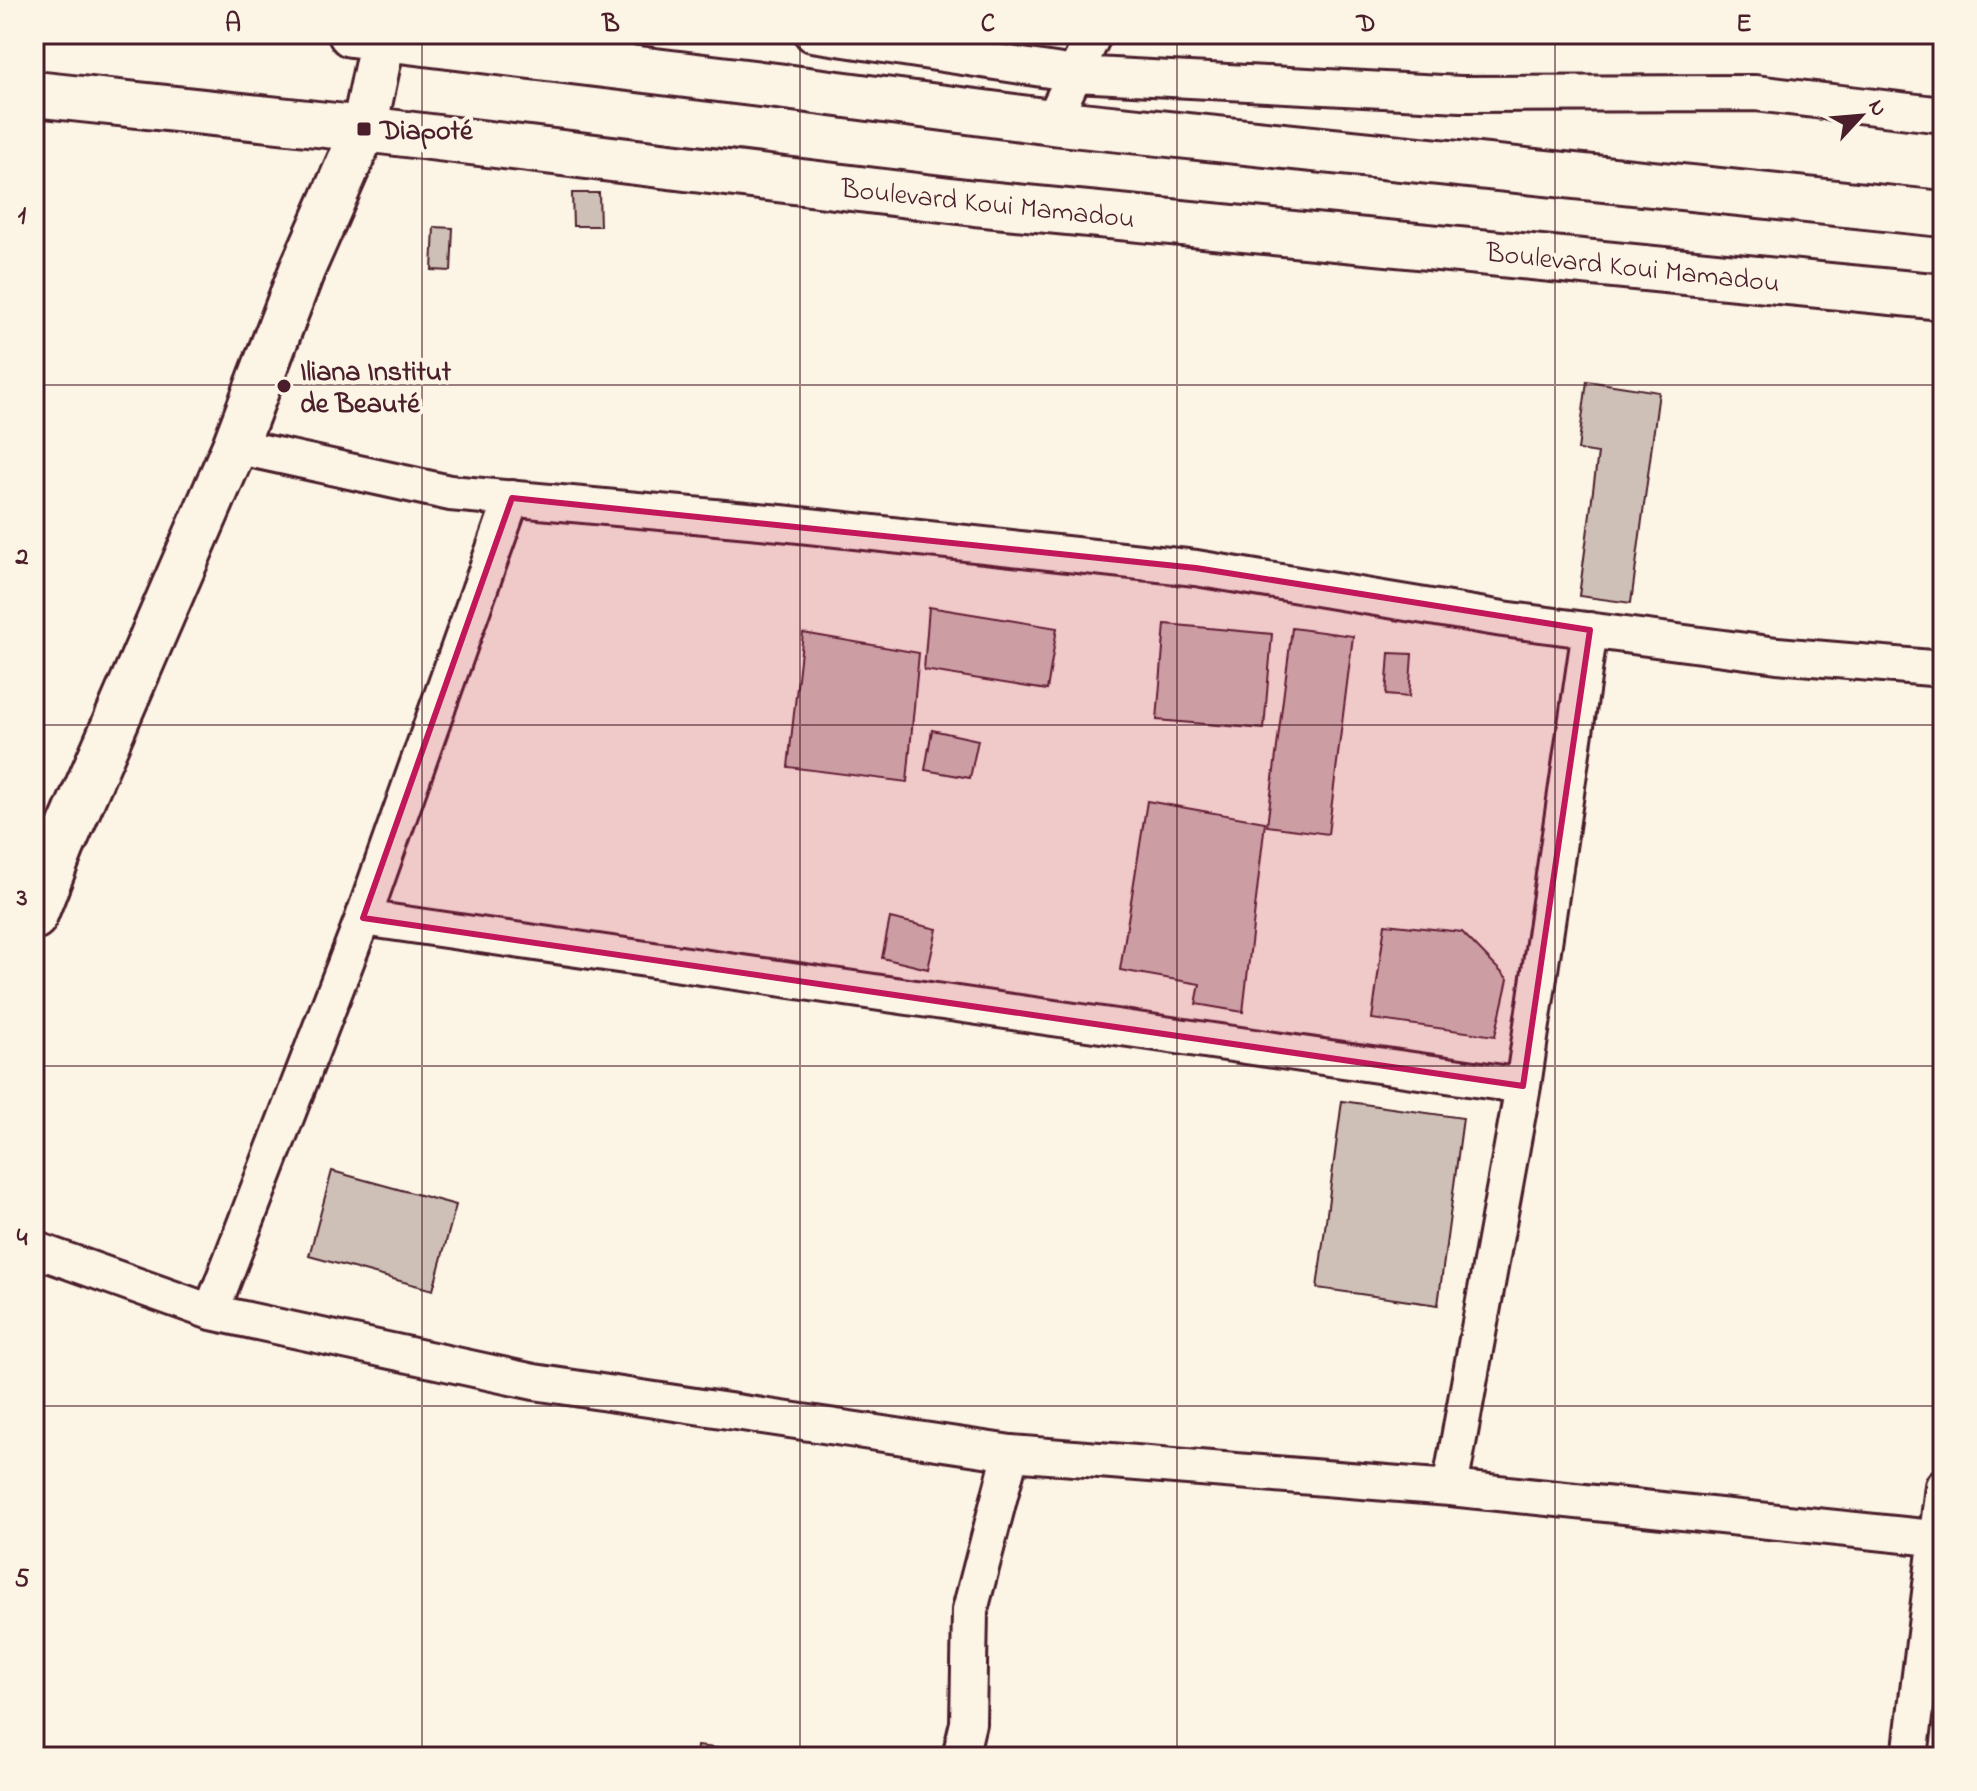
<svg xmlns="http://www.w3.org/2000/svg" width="1977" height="1791" font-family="'Indie Flower',sans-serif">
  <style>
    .building { fill: #cfc0b7; stroke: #4a1f2b; stroke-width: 2 }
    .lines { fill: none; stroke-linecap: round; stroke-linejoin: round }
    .street-casing { stroke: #4a1f2b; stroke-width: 40 }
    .secondary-casing { stroke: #4a1f2b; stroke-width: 50 }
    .primary-casing { stroke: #4a1f2b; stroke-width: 50 }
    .street { stroke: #fcf5e5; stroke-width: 34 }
    .secondary { stroke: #fcf5e5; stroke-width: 44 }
    .primary { stroke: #fcf5e5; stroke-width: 44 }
    .marked { fill: #c2185b; fill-opacity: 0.2; stroke: #c2185b; stroke-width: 6; stroke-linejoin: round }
    .grid { fill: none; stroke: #4a1f2b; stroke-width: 2; stroke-opacity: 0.55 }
    .poi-dot { fill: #4a1f2b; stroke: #fcf5e5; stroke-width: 3 }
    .labels { text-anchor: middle; stroke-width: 8; stroke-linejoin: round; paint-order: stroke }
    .poi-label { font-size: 28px; font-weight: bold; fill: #4a1f2b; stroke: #fcf5e5; text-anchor: start }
    .street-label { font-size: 28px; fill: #4a1f2b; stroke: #fcf5e5 }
    .neatline { fill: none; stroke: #4a1f2b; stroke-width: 3 }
    .grid-label { font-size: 26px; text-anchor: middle; font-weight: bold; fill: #4a1f2b }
  </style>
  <rect width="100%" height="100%" fill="#fcf5e5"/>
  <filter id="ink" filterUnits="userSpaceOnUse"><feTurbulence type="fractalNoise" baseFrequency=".0125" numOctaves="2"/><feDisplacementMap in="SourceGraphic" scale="16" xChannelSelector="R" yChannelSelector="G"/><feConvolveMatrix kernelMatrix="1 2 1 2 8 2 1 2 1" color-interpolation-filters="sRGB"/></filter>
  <g filter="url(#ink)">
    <path class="building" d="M572,193H599L600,226H573Z
      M434,227L453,228L451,271L432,270Z
      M1587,381L1659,392L1631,603L1579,596L1598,453L1578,450Z
      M929,607L1057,628L1047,690L924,670Z
      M1165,624L1272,634L1264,729L1157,720Z
      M1292,628L1353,636L1328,834L1267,826Z
      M803,633L919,653L907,782L788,767Z
      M1389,653L1412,654L1409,697L1386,695Z
      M932,730L978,740L970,778L925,770Z
      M1147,801L1265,822L1243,1012L1196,1004L1200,984L1120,970Z
      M890,918L937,929L928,969L882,958Z
      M1385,924L1462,932L1508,979L1495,1036L1372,1019Z
      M1342,1101L1463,1118L1438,1305L1317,1288Z
      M332,1171L456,1205L433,1290L309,1256Z
      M697,1746L798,1757H696Z"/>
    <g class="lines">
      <g class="street-casing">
        <path id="street" d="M812,34L1075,74L1461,94L1755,93L1943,115
          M1052,122L1094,34
          M235,446L450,493L781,523L1196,568L1503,619L1777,655L1943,669
          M363,918L1523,1086
          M34,1249L211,1312L534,1382L1011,1453L1450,1488L1943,1539
          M211,1312L363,918L512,498
          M1450,1488L1523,1086L1590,630
          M960,1757L968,1723L970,1610L1011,1453
          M1910,1757L1943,1486"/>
      </g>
      <g class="secondary-casing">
        <path id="secondary" d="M34,917L62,846L235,446L302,270L364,129"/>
      </g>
      <g class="primary-casing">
        <path id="primary" d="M351,34L785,87L1052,122L1943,214
          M34,94L364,129L975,203L1943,297
          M364,129L383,38"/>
      </g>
      <use href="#street" class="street"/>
      <use href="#secondary" class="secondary"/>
      <use href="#primary" class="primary"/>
    </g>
  </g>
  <path class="marked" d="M512,498L1196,568L1590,630L1523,1086L363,918Z"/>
  <path class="grid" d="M422,34V1757M800,34V1757M1177,34V1757M1555,34V1757M34,385H1943M34,725H1943M34,1066H1943M34,1406H1943"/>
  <g class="poi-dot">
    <rect x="356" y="121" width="16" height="16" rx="4"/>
    <circle cx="284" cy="386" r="8"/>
  </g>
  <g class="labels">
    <g class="poi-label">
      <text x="380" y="139">Diapoté</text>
      <text x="300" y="380">Iliana Institut<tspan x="300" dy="32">de Beauté</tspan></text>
    </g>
    <g class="street-label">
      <text transform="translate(988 202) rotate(6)" y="10">Boulevard Koui Mamadou</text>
      <text transform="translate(1633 266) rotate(6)" y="10">Boulevard Koui Mamadou</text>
    </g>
  </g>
  <rect width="1977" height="1791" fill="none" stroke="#fcf5e5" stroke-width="88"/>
  <g transform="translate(1861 116) rotate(64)" stroke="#fcf5e5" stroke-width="6" paint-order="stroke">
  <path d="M0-6L14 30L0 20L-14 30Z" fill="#4a1f2b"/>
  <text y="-12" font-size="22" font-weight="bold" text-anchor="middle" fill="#4a1f2b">N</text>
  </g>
  <rect x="44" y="44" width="1889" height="1703" class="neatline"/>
  <g class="grid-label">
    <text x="233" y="31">A</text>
    <text x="611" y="31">B</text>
    <text x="988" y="31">C</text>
    <text x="1366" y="31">D</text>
    <text x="1744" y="31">E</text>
    <text x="22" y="223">1</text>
    <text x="22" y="564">2</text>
    <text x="22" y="905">3</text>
    <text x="22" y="1245">4</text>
    <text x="22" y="1586">5</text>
  </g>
</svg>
